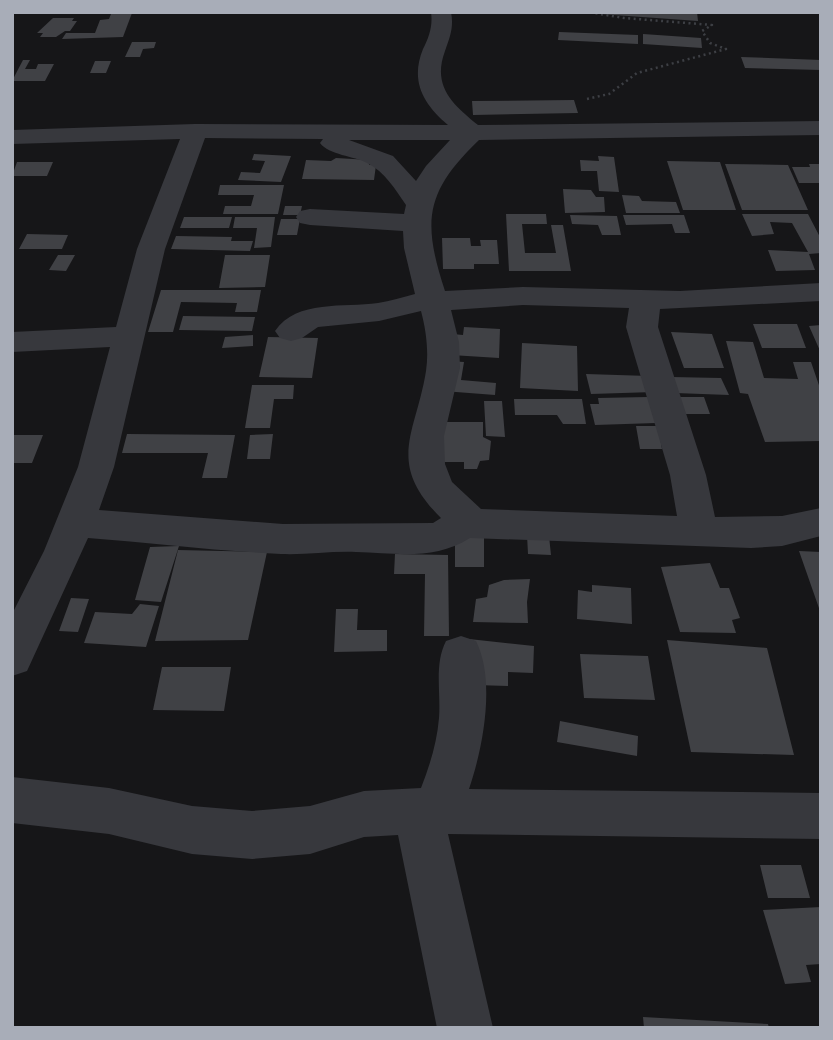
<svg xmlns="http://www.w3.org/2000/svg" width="833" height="1040" font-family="'Work Sans',sans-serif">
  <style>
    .building { fill: #404145 }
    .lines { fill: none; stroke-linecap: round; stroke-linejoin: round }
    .path { stroke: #3d3f44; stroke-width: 2.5; stroke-dasharray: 2 3.5; stroke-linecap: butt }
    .minor { fill: #37383d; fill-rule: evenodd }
  </style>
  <rect width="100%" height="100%" fill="#161618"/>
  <path class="building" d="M600,12H697L698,21L600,14Z
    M132,13L123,37L62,39L66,33H95L100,20L109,19L111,14Z
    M53,18H74L72,21H77L70,31H65L56,37H40L43,33H37Z
    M559,32L638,35V44L558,40Z
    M643,34L701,38L702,48L643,44Z
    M132,42H156L154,48L143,49L140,57H125Z
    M741,57L821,60V70L745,68Z
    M23,60H30L25,69H36L38,64H54L45,81H12Z
    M95,61H111L106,73H90Z
    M574,100L578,113L473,115L472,101Z
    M254,154L291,156L281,182L238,180L241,172L260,173L265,161L252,160Z
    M598,156L614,157L619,192L599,191L597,171H581L580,160L599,161Z
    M336,158L370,160L369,165H376L374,180L302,179L306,160L331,161Z
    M667,161L720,162L736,210H683Z
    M17,162H53L47,176H12Z
    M725,164L788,165L808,210H742Z
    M809,164H821V183H799L792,167H810Z
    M220,185H284L278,214H223L225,206H251L254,195H218Z
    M563,189L591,190L596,197H604L605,212L565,213Z
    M622,195L639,196L642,201L676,202L680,213H626Z
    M285,206H302L300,215H283Z
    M506,214H546L547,224H522L525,253H556L551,225H563L571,271H509Z
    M742,214H808L821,239V253L809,254L815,270L776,271L768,250L808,252L792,223L770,222L774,234L752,236Z
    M570,215L617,216L621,235H602L598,225L572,224Z
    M623,215H684L690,233H675L672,224L626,225Z
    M184,217H232L229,228H180Z
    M235,217H275L271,247L254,248L257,228H233Z
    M281,219H300L297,235H277Z
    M27,234L68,235L62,249H19Z
    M176,236L232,237L231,241H253L250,251L171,249Z
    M442,238H470L471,246H481L480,240H497L499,264H474V269H443Z
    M58,255H75L66,271L49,270Z
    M225,255H270L265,287L219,288Z
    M161,290H261L257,312H235L237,303L181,302L173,332H148Z
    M183,316L255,317L252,331L179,330Z
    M753,324H797L806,348H762Z
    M821,325V353L809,326Z
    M464,327L500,329L499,358L451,355L452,334L463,335Z
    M671,332L712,334L724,368H684Z
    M253,335V346L222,348L225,337Z
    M268,337L318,338L312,378L259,377Z
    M726,341L753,342L764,378L798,379L793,362H811L821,391V441L765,442L748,394L740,393Z
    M522,343L577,346L578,391L520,388Z
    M448,361L464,362L461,380L496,383L495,395L443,391Z
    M586,374L649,376L654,392L591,394Z
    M671,377L721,378L729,395L675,393Z
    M252,385H294L293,399H274L270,428H245Z
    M648,397L656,423L595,425L590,404H599L598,398Z
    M673,397H704L710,414H679Z
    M514,399H582L586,424H563L557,415H515Z
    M484,401H502L505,437L486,436Z
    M443,422H483V437L491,441L489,460L480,461L477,469H464V462H443Z
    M636,426H658L662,449H640Z
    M127,434L235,435L227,478H202L208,453H122Z
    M273,434L270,459H247L250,435Z
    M12,435H43L32,463H12Z
    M527,535L549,536L551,555L528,554Z
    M455,537H484V567H455Z
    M179,546L161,602L135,600L150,547Z
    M178,550L267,552L248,640L155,641Z
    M799,551L821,552V611H820Z
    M395,554L448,555L449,636H424L425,574H394Z
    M710,563L720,588H729L740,618L732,620L736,633L680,632L661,567Z
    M530,579L527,602L528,623L473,622L476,599L487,597L489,585L504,580Z
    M592,585L631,588L632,624L577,619L578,590L592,592Z
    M71,598L89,599L78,632L59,631Z
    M140,604L159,606L146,647L84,643L95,612L132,614Z
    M336,609H358L357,630H387V651L334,652Z
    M460,638L534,646L533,673L508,672V686L475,685Z
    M667,640L767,648L794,755L691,752Z
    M580,654L648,656L655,700L584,698Z
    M162,667H231L224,711L153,710Z
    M560,721L638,736L637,756L557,742Z
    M760,865H801L810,898H768Z
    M821,907V964L806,965L811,982L785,984L763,910Z
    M643,1017L768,1024L769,1028H644Z"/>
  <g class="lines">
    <path class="path" d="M587,99L609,94L637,73L726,49L710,43L702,31L712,25L624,18L588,12"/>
    <path class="minor" d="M431,12H451C454,27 450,37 445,51C432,86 452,104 478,125L821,121V135L479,140C425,192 422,221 445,291L523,287L680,291L821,283V301L660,309L658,327L706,475L715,517L782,516L821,508V536L782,546L751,548L470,538C434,561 396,553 356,552C331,551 306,555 281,554C217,551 152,543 88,538L27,671L12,676V614L44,551L78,467L110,347L12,352V332L116,327L137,249L180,139L12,144V130L195,124L448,125C423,104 410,81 423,49C429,37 433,26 431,12ZM205,138L323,139L320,143C329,155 354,156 367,163C385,172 395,189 406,205L404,214L310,209L300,211L296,217L300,223L310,225L403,231L404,248L415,294C403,297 390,301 378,303C344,308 297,299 275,331L280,338L291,341L302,338L318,327L379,321L421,311C426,330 429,351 426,371C416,434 385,462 441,518L433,523L283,524L99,510L114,467L165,249ZM349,140H450L426,166L416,181L393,156ZM523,305L629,308L626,327L670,475L677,516L481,509L452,482L445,464L444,436L460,368L459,342L451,310Z
      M461,636L476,641C496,681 483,748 469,789L821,793V839L448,834L493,1028H437L398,835L364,837L310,854L252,859L192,854L109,834L12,823V777L109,788L192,806L252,811L310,806L364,791L421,788C430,765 437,742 439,718C441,693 434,664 446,641Z"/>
  </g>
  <rect width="833" height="1040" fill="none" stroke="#a8adb8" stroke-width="28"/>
</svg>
